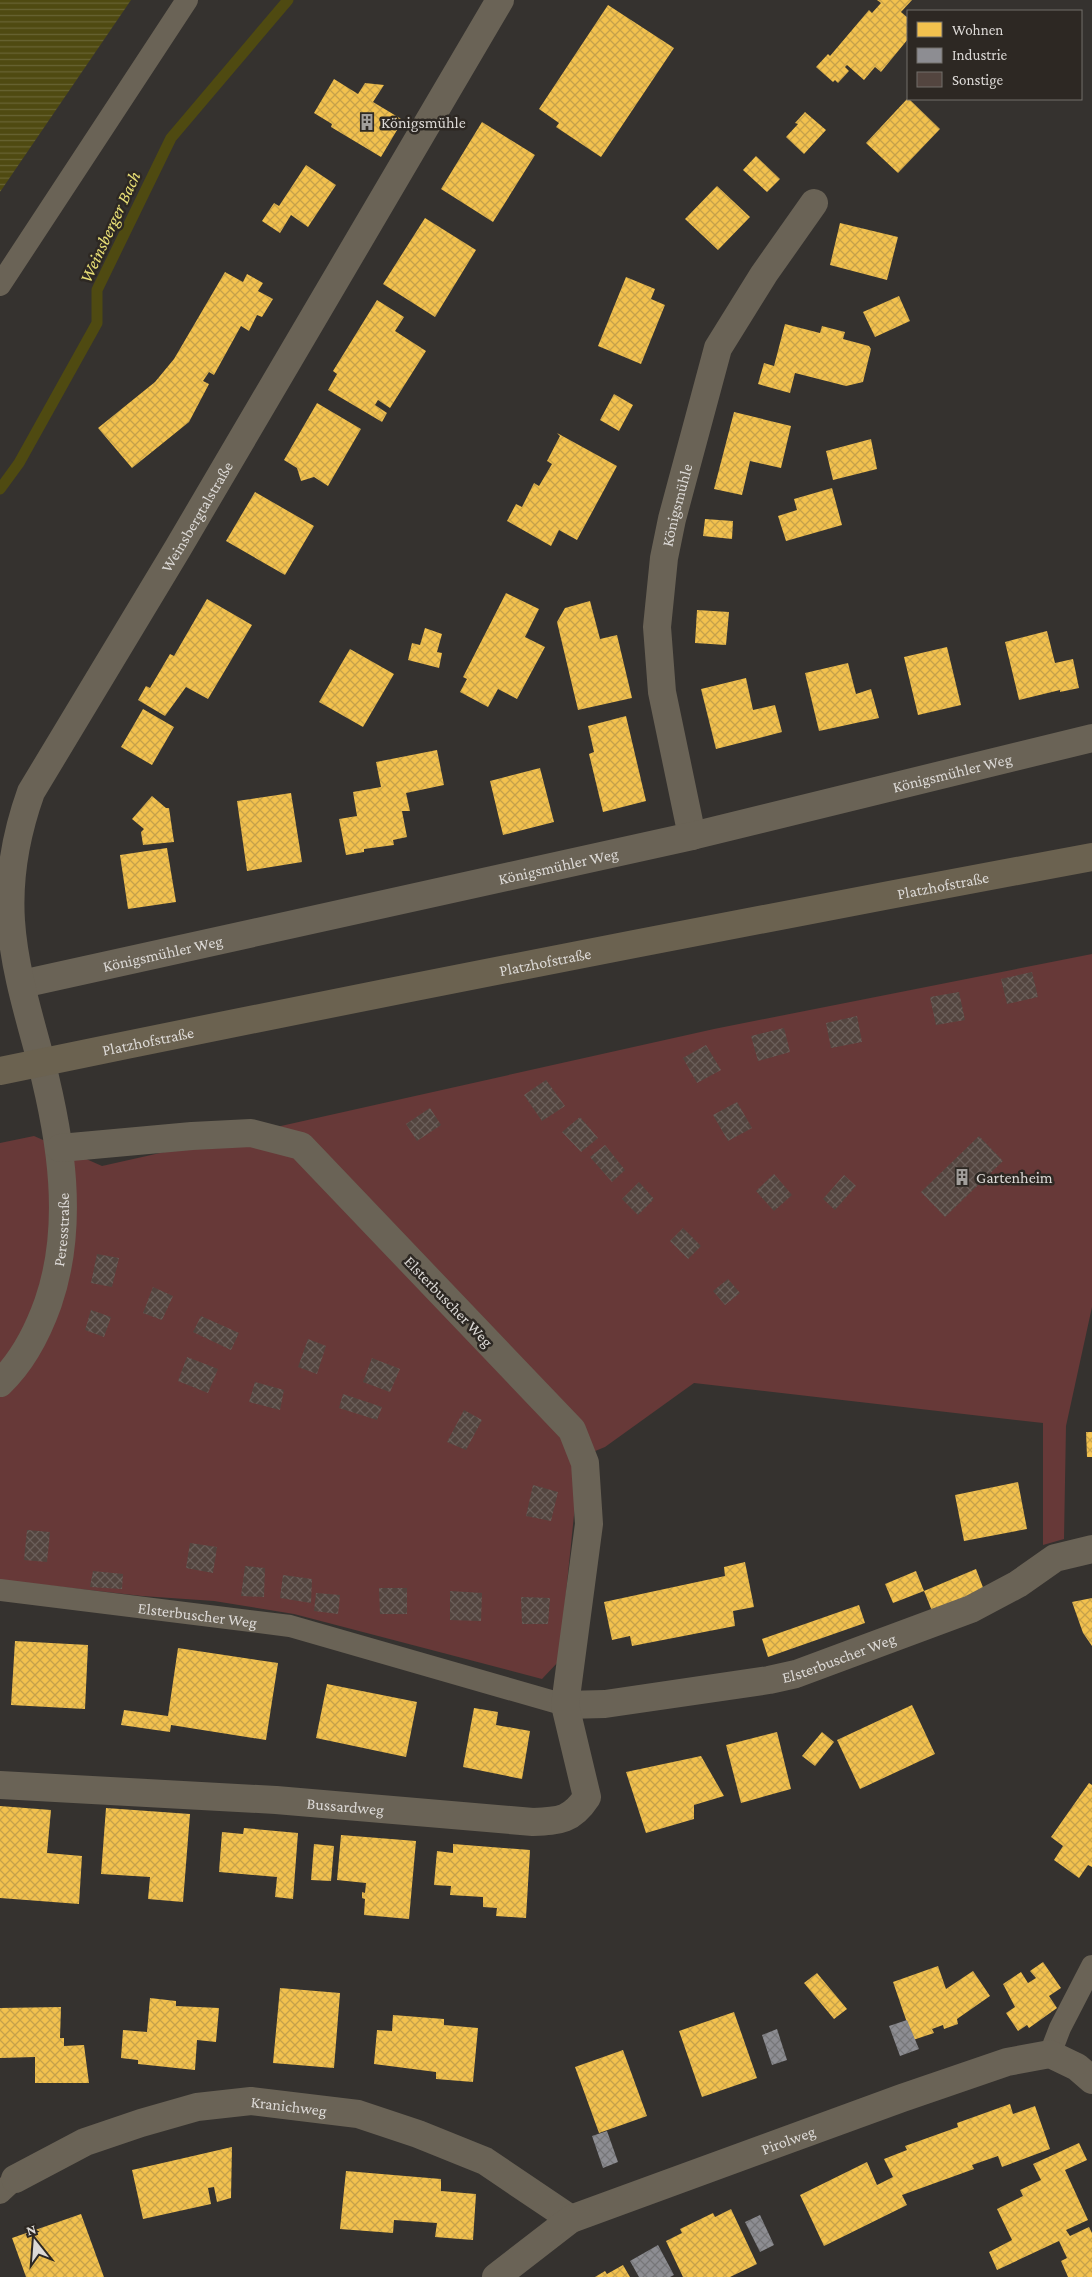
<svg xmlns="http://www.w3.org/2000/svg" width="1092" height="2277" font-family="'Crimson Pro',serif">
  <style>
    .green { fill: #673938 }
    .water { fill: url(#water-rules) }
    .homes { fill: url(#homes-cross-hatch) }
    .industry { fill: url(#industry-cross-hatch) }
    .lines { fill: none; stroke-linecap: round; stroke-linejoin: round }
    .stream { stroke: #4f4a11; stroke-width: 11 }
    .building { fill: url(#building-cross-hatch) }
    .lane { stroke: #6a6356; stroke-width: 22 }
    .street { stroke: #6a6356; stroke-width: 28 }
    .secondary { stroke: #6b6250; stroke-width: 28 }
    .labels { text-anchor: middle; stroke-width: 5; stroke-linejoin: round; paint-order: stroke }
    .poi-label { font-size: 16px; fill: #dcd9d6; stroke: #2d2823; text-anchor: start }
    .street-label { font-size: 16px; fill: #dcd9d6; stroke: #2d2823 }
    .water-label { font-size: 18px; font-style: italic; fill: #eae076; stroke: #2d2823 }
  </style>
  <defs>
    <pattern id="water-rules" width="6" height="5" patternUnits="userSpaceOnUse" patternTransform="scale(1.25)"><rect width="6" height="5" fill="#4f4a11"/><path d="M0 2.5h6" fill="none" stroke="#686433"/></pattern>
    <pattern id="homes-cross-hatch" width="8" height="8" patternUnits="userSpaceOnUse" patternTransform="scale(1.25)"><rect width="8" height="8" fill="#f2c14e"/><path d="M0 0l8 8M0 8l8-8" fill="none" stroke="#c6a14a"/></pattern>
    <pattern id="industry-cross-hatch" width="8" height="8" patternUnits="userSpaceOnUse" patternTransform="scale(1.25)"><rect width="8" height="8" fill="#8d8d92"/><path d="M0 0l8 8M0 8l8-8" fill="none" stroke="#767679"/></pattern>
    <pattern id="building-cross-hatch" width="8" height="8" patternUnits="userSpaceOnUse" patternTransform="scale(1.25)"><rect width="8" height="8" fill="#53453f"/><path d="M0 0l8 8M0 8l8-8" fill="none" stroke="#6b5f5a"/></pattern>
  </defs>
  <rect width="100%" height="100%" fill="#35322f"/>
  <path class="green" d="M1092,954V1307L1066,1426L1064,1539L1043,1545V1423L694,1383L605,1447L573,1460L577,1486L559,1661L542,1679L294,1614L214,1601L142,1596L0,1580V1143L34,1136L102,1166L714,1029Z"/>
  <path class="water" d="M0,0H131L0,192Z"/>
  <path class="homes" d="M877,0H912L901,12L908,18V39L881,72L875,67L864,80L847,65L845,67L849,71L838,83L835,80L833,82L816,67L828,54L830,56L869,10L872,13L881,3Z
    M608,5L674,48L601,157L556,127L559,123L539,109Z
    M334,79L358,94L365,83L384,85L373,102L403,120L381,157L331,127L332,124L314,113Z
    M908,98L940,129L898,173L866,143Z
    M805,112L826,130L804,154L786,137L798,124L795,123Z
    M482,122L535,155L493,222L441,189Z
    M756,156L780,179L767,192L743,170Z
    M306,165L336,185L308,227L291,215L280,233L262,221L274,203L279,206Z
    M717,186L750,217L718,250L685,219Z
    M425,218L476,250L435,317L383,284Z
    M840,223L898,237L887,280L830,265Z
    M225,272L243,282L247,274L263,283L258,291L273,299L262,317L257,315L249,331L241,326L214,375L209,372L203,381L209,384L189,422L132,468L98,428L155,382L174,359Z
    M626,277L655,289L651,299L665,305L641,364L598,346Z
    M899,296L910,321L875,337L863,312Z
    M377,300L404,317L395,331L426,351L390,408L378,400L375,405L387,413L382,422L328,390L337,374L333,371Z
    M785,324L820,333L822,326L845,332L843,339L869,346L871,349L863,382L846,386L795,373L790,393L758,384L764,363L774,366Z
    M614,394L633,405L619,431L600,420Z
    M317,403L361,429L328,486L314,477L301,481L297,468L284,460Z
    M734,412L791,426L781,468L750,461L742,495L714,489Z
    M557,433L617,466L577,540L559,530L551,546L507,521L516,504L522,507L534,483L539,486L552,464L547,461L560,436Z
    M871,439L877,469L833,480L826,451Z
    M832,488L842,525L786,541L778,516L797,510L794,499Z
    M255,492L314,526L285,575L226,541Z
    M705,519L733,521L732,539L703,536Z
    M506,593L539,609L525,637L545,647L517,699L498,689L488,707L460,692L467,679L463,677Z
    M207,599L252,625L208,699L186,687L165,716L138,700L146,686L150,688L170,654L174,656Z
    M590,601L600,639L617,635L632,698L578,710L557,622L565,608Z
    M697,610L729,612L726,645L695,643Z
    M425,628L442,634L437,652L442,653L439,668L408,660L412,643L420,645Z
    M1047,631L1055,663L1073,659L1079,688L1060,692V690L1019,700L1005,642Z
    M947,647L961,705L918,715L904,657Z
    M350,649L394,674L363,727L319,702Z
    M848,663L856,694L871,689L879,718L819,731L805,673Z
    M746,678L753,710L775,705L782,732L716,749L701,689Z
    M143,709L174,727L152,765L121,747Z
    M626,716L646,801L603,812L589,754L594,752L588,726Z
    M437,750L444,785L406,793L410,811H402L407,837L393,840L394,845L364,849V852L346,855L339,819L357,816L353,792L381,787L376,762Z
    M540,768L554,822L503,835L490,781Z
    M291,793L302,862L247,871L237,801Z
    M152,796L166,808H169L174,842L143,845L141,832L144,829L132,819Z
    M167,848L176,902L128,909L120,855Z
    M1086,1432H1092V1457H1087Z
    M1018,1482L1027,1529L964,1541L955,1495Z
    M745,1562L754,1607L733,1611L735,1626L632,1646L630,1636L612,1640L604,1602L725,1576L724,1567Z
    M976,1569L984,1590L932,1611L924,1591L893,1603L885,1584L916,1571L924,1591Z
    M1092,1598V1646L1083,1633L1072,1602Z
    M859,1605L865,1623L768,1657L762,1639Z
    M15,1641L88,1645L85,1709L11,1705Z
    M178,1648L278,1663L266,1740L171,1725L170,1732L121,1725L124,1710L168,1716Z
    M327,1684L417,1702L406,1757L316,1738Z
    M912,1705L935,1754L860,1789L837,1740Z
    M474,1708L498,1712L496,1725L530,1731L522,1779L463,1767Z
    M777,1732L791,1789L741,1803L726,1745Z
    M822,1732L834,1742L815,1766L802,1756Z
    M701,1756L724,1796L694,1805V1819L646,1833L626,1772Z
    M1089,1783L1092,1785V1867L1088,1865L1079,1878L1054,1860L1063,1846L1051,1837Z
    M0,1806L51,1810L47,1853L82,1856L79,1904L0,1898Z
    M106,1808L190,1814L183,1902L148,1899L150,1877L101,1874Z
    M244,1828L298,1833L293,1899L275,1897L277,1877L219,1872L222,1832L243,1834Z
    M341,1835L416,1841L409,1919L364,1915L365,1899L362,1898V1892L365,1893L366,1883L337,1880Z
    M314,1844L334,1846L331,1881L311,1880Z
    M453,1844L530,1850L526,1918L496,1916L497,1908L483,1907V1897L450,1895L451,1886L434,1885L437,1851L453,1853Z
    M1043,1962L1061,1988L1049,1996L1057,2008L1029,2028L1027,2025L1018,2031L1006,2013L1015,2007L1003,1984L1021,1972L1028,1983L1036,1978L1030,1971Z
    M938,1966L946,1989L973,1971L990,1996L957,2019L958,2024L944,2029L943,2025L932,2029L934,2033L913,2040L893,1982Z
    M817,1973L847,2009L834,2019L804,1983Z
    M280,1988L340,1993L334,2068L273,2063Z
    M150,1998L176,2001V2006L219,2008L216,2042L197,2040L195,2070L138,2064V2060L121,2058L123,2030L147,2032Z
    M61,2007L60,2038H64V2046L84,2045L89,2083H35V2057L0,2058V2008Z
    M734,2012L757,2078L702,2097L679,2031Z
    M393,2015L444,2019V2025L478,2028L473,2082L436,2079V2072L374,2064L377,2030L392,2031Z
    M623,2050L647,2116L599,2133L575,2067Z
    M1010,2104L1013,2114L1035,2106L1050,2149L1002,2167L998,2156L972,2165L974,2169L902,2195L907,2205L824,2246L800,2195L867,2162L877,2185L893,2177L884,2159L907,2150L905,2146L958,2127L957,2123Z
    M1079,2143L1087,2160L1065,2170L1088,2220L1066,2230L1070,2236L1089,2227L1092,2233V2277H1068L1061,2261L1067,2258L1059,2241L997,2270L989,2252L1012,2240L997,2209L1023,2196L1020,2190L1041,2180L1033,2164Z
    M232,2147L231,2198L217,2202L214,2187L208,2188L211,2204L143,2219L132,2170Z
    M346,2171L441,2179V2191L476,2194L473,2240L435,2237L437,2223L394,2220L393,2233L340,2229Z
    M731,2209L757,2264L730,2277H683L666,2241L682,2233L680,2229L713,2213L715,2217Z
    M81,2214L104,2277H26L12,2238Z
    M623,2265L630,2277H595L605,2271L607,2274Z"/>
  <path class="industry" d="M907,2020L919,2049L900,2056L889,2026Z
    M777,2029L787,2060L772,2065L762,2035Z
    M607,2131L618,2162L603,2168L592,2136Z
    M760,2215L774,2245L760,2252L745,2222Z
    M658,2245L674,2275L670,2277H639L630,2261Z"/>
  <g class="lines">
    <path class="stream" d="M0,489L19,463L97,323V290L171,138L288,0"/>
  </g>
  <path class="building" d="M1032,972L1038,997L1007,1004L1001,979Z
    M959,992L965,1020L936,1025L930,997Z
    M857,1016L862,1042L831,1048L826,1023Z
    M784,1028L790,1052L758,1061L751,1036Z
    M706,1045L721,1070L697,1083L683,1058Z
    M546,1080L565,1106L542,1121L524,1095Z
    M737,1102L752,1128L728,1141L713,1115Z
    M430,1108L441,1125L417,1141L406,1124Z
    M580,1117L598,1138L581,1152L562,1132Z
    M979,1136L1003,1161L945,1217L921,1192Z
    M605,1145L625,1170L612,1182L590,1157Z
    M774,1174L792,1195L774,1211L756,1191Z
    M844,1175L856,1186L835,1210L823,1199Z
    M639,1182L654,1199L638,1215L622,1199Z
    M683,1228L701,1246L688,1259L670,1241Z
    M97,1254L119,1258L112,1287L91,1283Z
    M728,1279L740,1293L725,1305L713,1291Z
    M153,1287L173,1296L162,1320L143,1313Z
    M91,1310L111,1317L104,1337L85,1330Z
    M201,1316L239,1333L231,1350L193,1332Z
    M308,1339L326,1346L317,1374L298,1367Z
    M187,1357L218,1369L208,1393L178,1381Z
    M372,1358L400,1369L390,1392L363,1382Z
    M255,1382L284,1390L280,1410L249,1402Z
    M343,1394L382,1407L377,1420L339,1408Z
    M464,1410L482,1420L466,1450L447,1442Z
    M533,1485L558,1492L551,1521L526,1516Z
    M27,1530L50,1532L47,1562L24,1560Z
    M190,1543L217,1547L213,1573L186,1568Z
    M245,1566L265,1568L264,1597L241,1596Z
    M93,1571L123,1574L122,1589L90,1587Z
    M283,1575L312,1579L311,1603L280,1598Z
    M379,1588H407V1614H380Z
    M450,1591L482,1593L481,1621L450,1620Z
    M316,1593L340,1595L338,1614L314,1611Z
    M521,1597L550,1598L548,1624H522Z"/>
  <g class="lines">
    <g class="lane">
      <path d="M0,285L187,0"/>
      <path id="s1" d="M0,1590L290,1626L565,1705"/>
      <path d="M1050,2054L1060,2028L1092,1966"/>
      <path d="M0,2193L15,2179"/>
    </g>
    <g class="street">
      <path id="s2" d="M692,836L662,692L657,627L664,558L672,519L718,348L764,274L814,203"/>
      <path id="s3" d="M22,984L692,836L1092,738"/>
      <path id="s4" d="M0,1383C22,1362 38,1331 48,1303C75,1225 61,1139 41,1061C29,1016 14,968 11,921C8,875 16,834 31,792L178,548L500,0"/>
      <path id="s5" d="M565,1705L605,1704L769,1680L796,1674L971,1609L1018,1584L1055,1558L1092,1549"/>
      <path id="s6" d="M0,1785L276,1800L533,1822C560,1821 572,1820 587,1797L565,1705L589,1524L585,1463L572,1430L301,1146L251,1133L192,1136L60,1148"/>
      <path id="s7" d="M15,2179L85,2142L141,2123L197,2107L251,2101L358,2114L418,2134L485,2161L571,2219"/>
      <path id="s8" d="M496,2277L571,2219L902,2098L1007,2062L1050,2054L1077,2067L1092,2080"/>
    </g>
    <path class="secondary" id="s9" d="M0,1071C363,996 727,925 1092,857"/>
  </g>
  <defs>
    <g id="building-bare" transform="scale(1.35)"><path d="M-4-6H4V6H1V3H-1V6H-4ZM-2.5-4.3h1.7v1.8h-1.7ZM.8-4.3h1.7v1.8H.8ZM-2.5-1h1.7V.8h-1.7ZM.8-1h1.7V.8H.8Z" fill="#a29f9c" stroke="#2d2823" stroke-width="2.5" paint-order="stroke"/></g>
  </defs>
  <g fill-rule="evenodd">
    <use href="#building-bare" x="367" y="122"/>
    <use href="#building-bare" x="962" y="1177"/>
  </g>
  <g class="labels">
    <g class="poi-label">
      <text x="381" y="128">Königsmühle</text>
      <text x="976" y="1183">Gartenheim</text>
    </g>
    <g class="street-label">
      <text dy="6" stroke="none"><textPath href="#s2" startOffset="336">Königsmühle</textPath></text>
      <text dy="6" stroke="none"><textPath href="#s4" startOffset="936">Weinsbergtalstraße</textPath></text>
      <text dy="6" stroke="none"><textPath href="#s3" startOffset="954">Königsmühler Weg</textPath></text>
      <text dy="6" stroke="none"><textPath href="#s3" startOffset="549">Königsmühler Weg</textPath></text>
      <text dy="6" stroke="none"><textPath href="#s9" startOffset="961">Platzhofstraße</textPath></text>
      <text dy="6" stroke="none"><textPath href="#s3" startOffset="144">Königsmühler Weg</textPath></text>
      <text dy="6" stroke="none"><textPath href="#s9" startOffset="556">Platzhofstraße</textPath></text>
      <text dy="6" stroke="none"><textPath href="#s9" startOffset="151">Platzhofstraße</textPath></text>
      <text dy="6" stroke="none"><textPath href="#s4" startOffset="169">Peresstraße</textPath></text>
      <text transform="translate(449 1301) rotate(46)" y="6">Elsterbuscher Weg</text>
      <text dy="6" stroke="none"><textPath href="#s1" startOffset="199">Elsterbuscher Weg</textPath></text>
      <text dy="6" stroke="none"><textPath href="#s5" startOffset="279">Elsterbuscher Weg</textPath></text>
      <text dy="6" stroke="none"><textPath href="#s6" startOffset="346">Bussardweg</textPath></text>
      <text dy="6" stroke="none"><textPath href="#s7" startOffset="289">Kranichweg</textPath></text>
      <text dy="6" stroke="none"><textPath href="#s8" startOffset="326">Pirolweg</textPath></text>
    </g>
    <g class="water-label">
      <text transform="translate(110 227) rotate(-65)" y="6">Weinsberger Bach</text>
    </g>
  </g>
  <rect x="907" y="10" width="175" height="90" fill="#2d2823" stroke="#736f6b"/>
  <rect x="917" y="22" width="25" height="15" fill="#f2c14e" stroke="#736f6b"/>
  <text x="952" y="35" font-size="15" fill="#dcd9d6">Wohnen</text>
  <rect x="917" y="48" width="25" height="15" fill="#8d8d92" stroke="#736f6b"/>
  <text x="952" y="60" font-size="15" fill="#dcd9d6">Industrie</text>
  <rect x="917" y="72" width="25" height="15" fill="#53453f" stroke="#736f6b"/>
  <text x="952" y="85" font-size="15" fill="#dcd9d6">Sonstige</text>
  <g transform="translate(35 2242) rotate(343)" stroke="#2d2823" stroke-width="4" paint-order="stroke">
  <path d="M0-4L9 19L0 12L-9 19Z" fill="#dcd9d6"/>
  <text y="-8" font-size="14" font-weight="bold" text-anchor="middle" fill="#dcd9d6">N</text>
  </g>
</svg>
